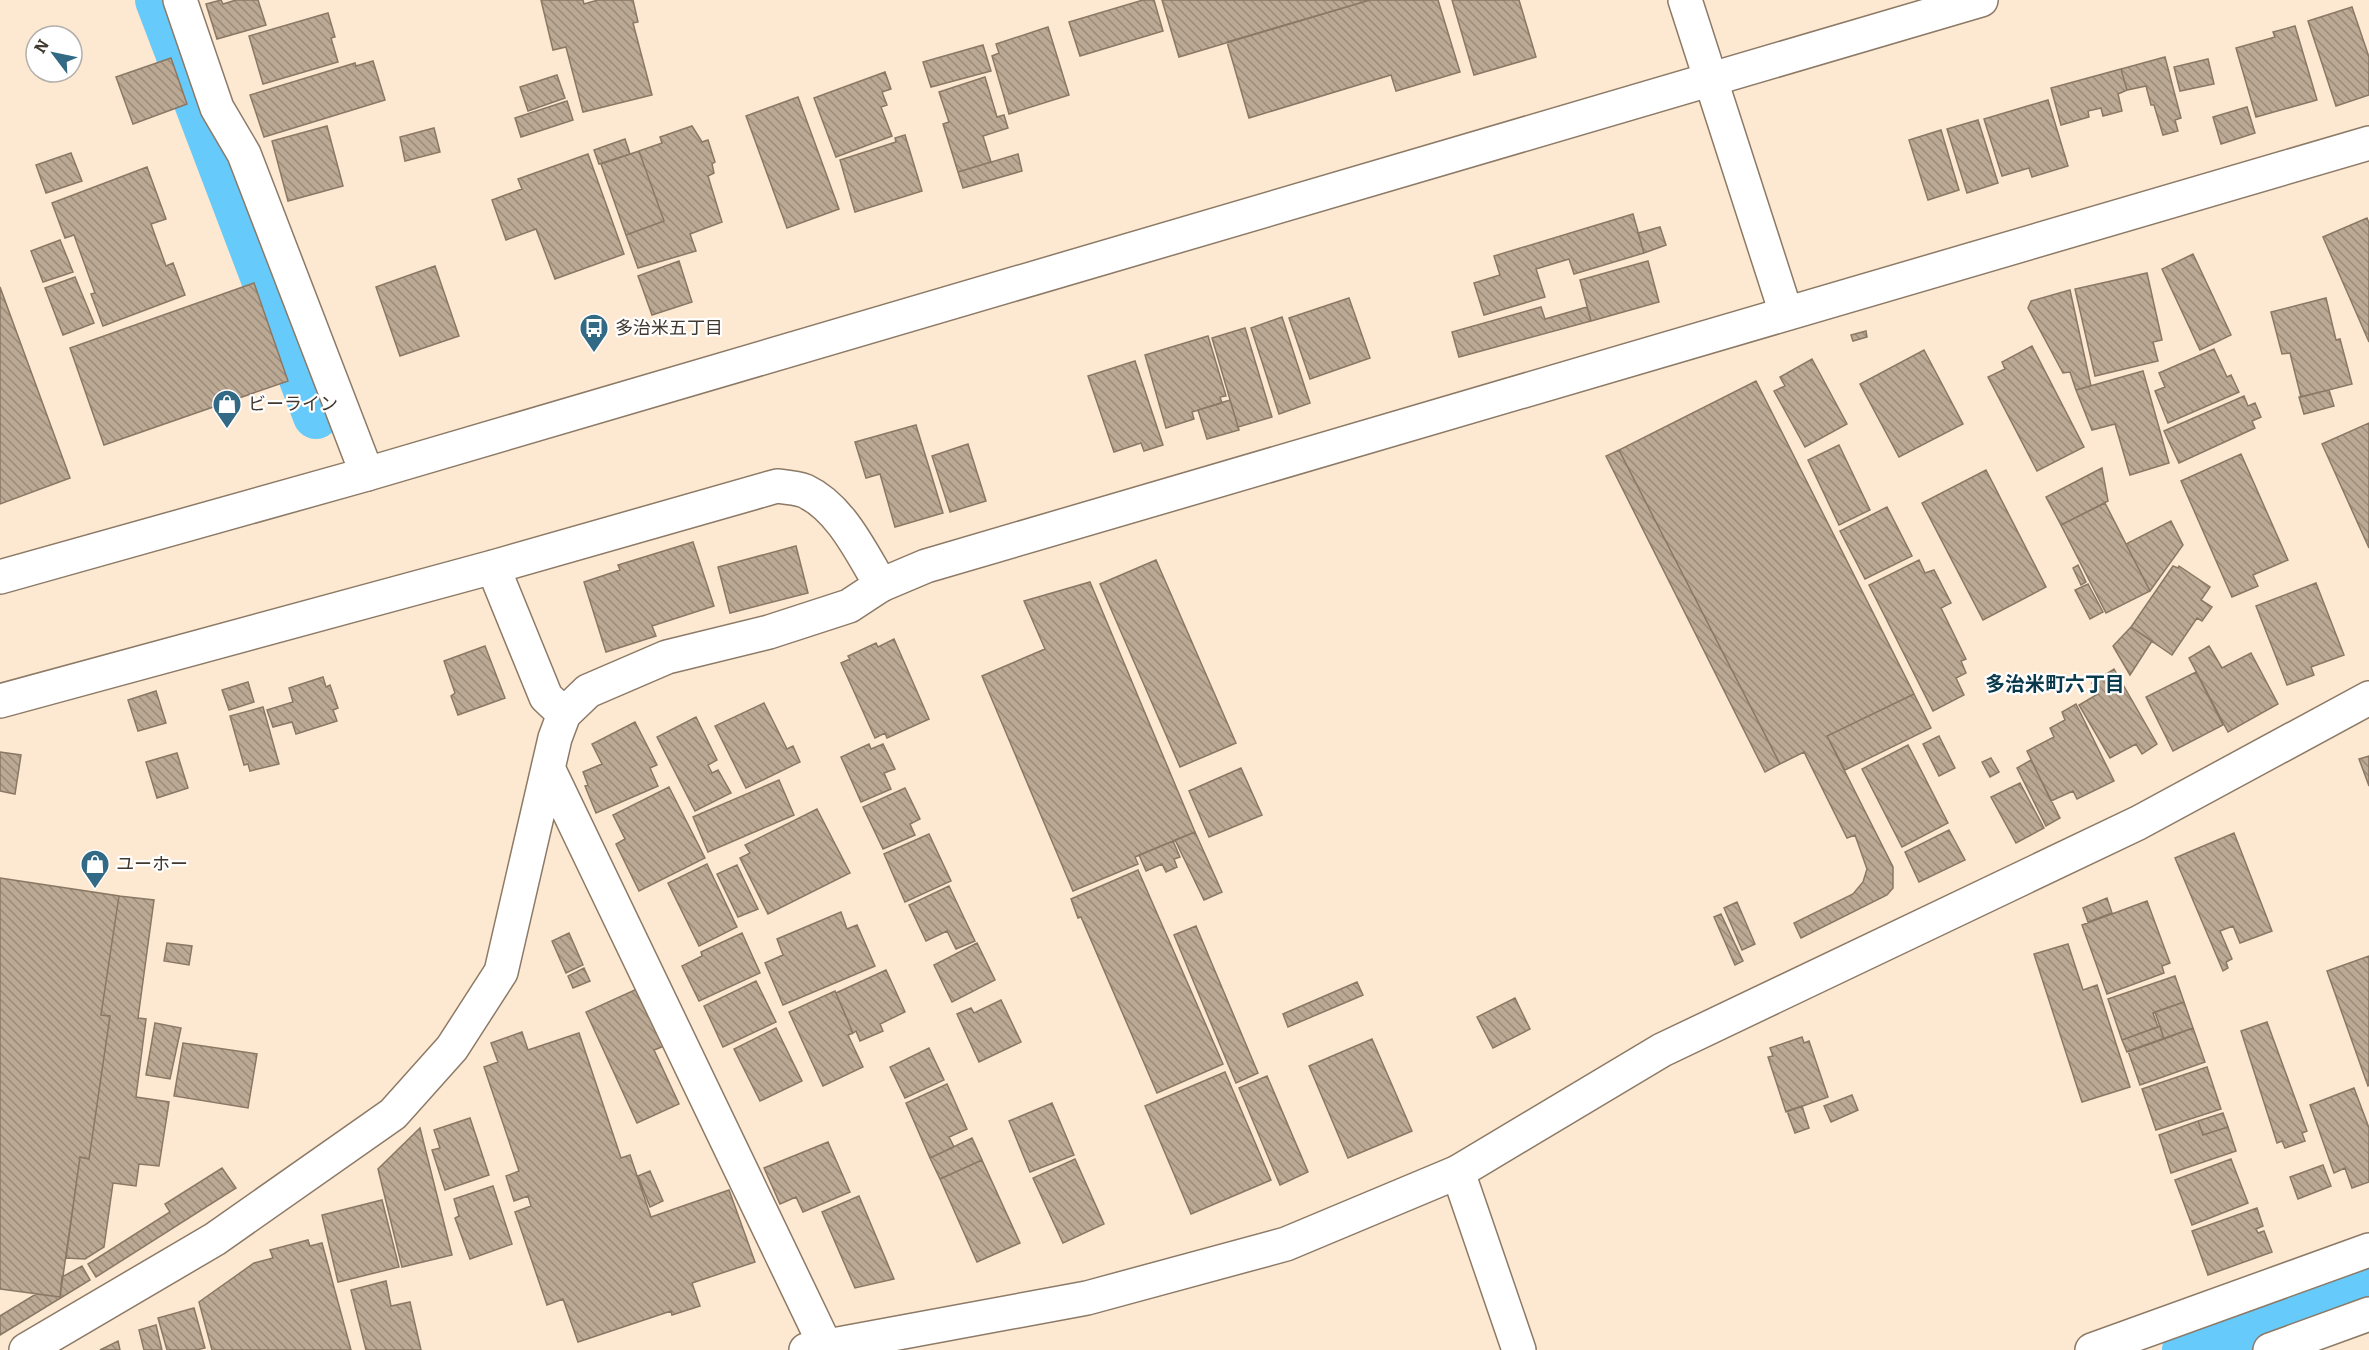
<svg xmlns="http://www.w3.org/2000/svg" width="2369" height="1350" font-family="Bitter,'Noto Sans JP',serif">
  <style>
    .lines { fill: none; stroke-linecap: round; stroke-linejoin: round }
    .canal { stroke: #66cafb; stroke-width: 46 }
    .building { fill: url(#building-back-hatch); stroke: #8a7864; stroke-width: 1.5 }
    .minor-casing { stroke: #8c7a66; stroke-width: 36 }
    .tertiary-casing { stroke: #8c7a66; stroke-width: 36 }
    .minor { stroke: #fff; stroke-width: 33 }
    .tertiary { stroke: #fff; stroke-width: 33 }
    .labels { text-anchor: middle; stroke-width: 4.5; stroke-linejoin: round; paint-order: stroke }
    .poi-label { font-size: 18px; fill: #413930; stroke: #fff; text-anchor: start }
    .neighbourhood-label { font-size: 20px; font-weight: bold; fill: #09394d; stroke: #fff }
  </style>
  <defs>
    <pattern id="building-back-hatch" width="6" height="6" patternUnits="userSpaceOnUse" patternTransform="scale(1.5)"><rect width="6" height="6" fill="#bca994"/><path d="M-1 5l2 2M0 0l6 6M5-1l2 2" fill="none" stroke="#9a8b79"/></pattern>
  </defs>
  <rect width="100%" height="100%" fill="#fde9d2"/>
  <g class="lines">
    <path class="canal" d="M158,0L316,416
      M2185,1350L2369,1283"/>
  </g>
  <path class="building" d="M221,0L223,4L236,0H258L266,25L217,39L206,4Z
    M541,0H583L584,4L598,0H633L638,22L633,23L652,95L583,112L566,47L553,50Z
    M1143,0H1154L1163,31L1080,56L1069,22Z
    M1162,0H1370L1179,57Z
    M1370,0H1438L1460,72L1396,91L1391,75L1249,118L1227,42Z
    M1452,0H1519L1536,57L1474,75Z
    M2352,7L2369,57V95L2336,106L2308,21Z
    M328,13L335,37L331,38L338,62L263,84L249,36Z
    M2295,26L2317,100L2256,117L2236,48L2275,37L2273,32Z
    M1048,27L1069,95L1009,114L992,56L999,53L996,44Z
    M983,45L991,71L931,87L923,62Z
    M2165,57L2181,118L2175,120L2178,131L2163,135L2154,105H2151L2146,86L2127,90L2121,69Z
    M171,58L187,104L133,124L116,77Z
    M2208,59L2214,84L2180,91L2174,67Z
    M373,61L385,100L264,137L250,95L355,63L356,66Z
    M2121,69L2127,90L2118,94L2122,111L2103,116L2101,108L2088,111L2089,117L2061,125L2051,88Z
    M885,72L891,89L882,92L887,105L881,107L892,136L836,157L814,98Z
    M557,75L565,98L528,111L520,87Z
    M985,77L997,117L1004,115L1008,128L983,136L991,162L958,172L943,124L949,122L939,92Z
    M798,97L839,209L787,228L746,116Z
    M2048,100L2068,166L2032,177L2029,168L2002,176L1984,119Z
    M567,101L573,120L521,137L515,118Z
    M2247,107L2255,133L2221,144L2213,117Z
    M1978,120L1998,183L1967,193L1947,129Z
    M327,126L343,186L288,201L272,141Z
    M692,126L702,142L708,140L715,162L712,164L714,173L708,176L722,222L690,234L696,251L638,268L626,235L664,221L639,151L662,143L660,137Z
    M434,128L440,152L405,161L400,137Z
    M1941,130L1959,190L1928,200L1909,140Z
    M905,135L922,191L855,212L840,160L896,142L895,138Z
    M625,139L630,154L599,164L594,150Z
    M639,151L664,221L626,235L601,164Z
    M71,153L82,181L46,193L36,165Z
    M588,154L624,254L555,279L536,229L506,240L492,200L522,189L518,179Z
    M1018,154L1022,171L963,188L958,172Z
    M147,167L166,219L151,224L166,266L173,263L185,295L103,326L91,294L95,293L74,235L65,238L52,203Z
    M1633,214L1644,253L1574,274L1569,259L1536,269L1545,297L1484,315L1474,283L1500,275L1494,256Z
    M2367,218L2369,223V342L2323,237Z
    M1660,227L1666,245L1644,253L1638,233Z
    M60,240L73,272L43,282L31,251Z
    M2193,254L2231,335L2200,350L2162,269Z
    M679,261L692,302L652,315L638,276Z
    M1648,261L1659,302L1591,321L1580,280Z
    M435,266L459,336L400,356L376,287Z
    M2147,273L2162,340L2153,342L2158,361L2095,376L2075,289Z
    M75,277L94,323L63,335L45,288Z
    M254,283L288,381L104,445L70,348Z
    M0,287L70,478L0,504Z
    M2070,290L2091,386L2076,390L2070,372L2063,373L2028,308L2031,301Z
    M1349,298L1370,358L1310,379L1289,318Z
    M2326,298L2336,340L2340,339L2352,384L2301,397L2290,353L2282,354L2271,312Z
    M1541,307L1545,319L1587,307L1591,321L1459,357L1452,332Z
    M1282,317L1310,403L1279,414L1251,328Z
    M1245,328L1272,417L1238,427L1212,338Z
    M1866,331L1867,337L1853,341L1851,335Z
    M1208,336L1226,396L1220,397L1222,403L1192,412L1194,419L1166,428L1145,355Z
    M2032,346L2084,447L2037,471L1988,377L2005,369L2002,362Z
    M2214,349L2227,377L2231,375L2239,392L2168,423L2155,391L2165,387L2159,373Z
    M1924,350L1963,424L1899,457L1860,384Z
    M1812,359L1847,424L1805,447L1774,391L1785,386L1780,377Z
    M1135,361L1163,445L1144,451L1141,443L1114,452L1088,376Z
    M2143,371L2169,463L2130,475L2115,424L2092,430L2076,390Z
    M1756,381L1914,694L1827,736L1893,867V888L1887,895L1801,938L1794,923L1853,894L1863,882L1867,869L1855,835L1847,838L1804,752L1780,764L1619,450Z
    M2329,390L2334,406L2304,414L2299,397Z
    M2244,396L2248,406L2255,403L2261,417L2252,421L2255,428L2179,463L2164,431Z
    M1230,400L1239,430L1207,439L1198,410Z
    M2369,423V548L2322,444Z
    M916,425L943,513L895,527L880,474L866,478L855,442Z
    M968,444L986,501L950,512L932,456Z
    M1839,445L1870,510L1839,525L1808,460Z
    M1619,450L1780,764L1765,772L1606,456Z
    M2241,454L2288,560L2253,575L2258,586L2232,597L2181,481Z
    M2102,468L2108,501L2061,525L2046,497Z
    M1986,470L2046,587L1983,620L1922,503Z
    M2105,503L2150,591L2106,613L2061,525Z
    M1887,507L1912,556L1865,579L1840,531Z
    M2171,521L2183,545L2150,591L2126,544Z
    M693,542L714,606L652,626L656,636L606,652L584,582L620,570L618,565Z
    M796,546L808,593L730,613L718,567Z
    M1156,560L1236,743L1180,767L1100,584Z
    M1919,560L1925,573L1934,570L1951,603L1941,608L1966,659L1961,661L1966,673L1956,678L1964,695L1933,711L1869,585Z
    M2078,565L2086,582L2081,585L2073,568Z
    M2173,566L2178,568L2179,566L2210,587L2201,600L2212,607L2202,621L2197,618L2172,655L2131,627Z
    M1090,582L1195,832L1135,857L1138,864L1073,891L982,676L1045,649L1024,601Z
    M2316,583L2344,655L2311,667L2314,675L2287,685L2256,606Z
    M2088,584L2103,612L2090,619L2075,590Z
    M2131,627L2152,641L2130,675L2113,646Z
    M894,639L929,719L887,738L885,733L875,738L841,663L850,659L848,656L876,643L878,647Z
    M485,646L505,698L458,715L451,696L455,693L444,661Z
    M2209,646L2222,668L2251,653L2278,704L2228,732L2189,658Z
    M2114,669L2157,744L2142,754L2136,744L2110,758L2079,705L2098,694L2092,683Z
    M2196,672L2223,725L2173,751L2146,697Z
    M323,677L326,687L330,685L338,708L333,710L337,721L296,734L292,722L273,727L267,710L293,702L289,688Z
    M248,682L254,702L229,710L222,690Z
    M156,691L166,723L138,731L128,700Z
    M1914,694L1931,728L1845,770L1827,736Z
    M764,703L787,749L793,746L800,762L746,788L715,726Z
    M2076,704L2114,781L2077,799L2073,791L2051,801L2027,751L2054,737L2050,728L2065,720L2062,712Z
    M263,707L279,764L250,771L248,764L244,765L230,716Z
    M696,717L717,760L708,765L712,773L718,770L731,793L695,811L657,737Z
    M635,722L657,765L650,768L658,786L596,813L585,786L588,785L583,772L602,764L592,744Z
    M1939,736L1955,768L1939,776L1923,744Z
    M869,744L871,749L883,744L895,769L884,773L891,789L861,802L841,757Z
    M1908,745L1948,823L1902,847L1862,769Z
    M0,752L21,755L15,794L0,791Z
    M177,753L188,788L157,798L146,762Z
    M2369,756V786L2359,759Z
    M1991,758L1999,772L1990,777L1982,762Z
    M2031,760L2060,818L2046,826L2017,768Z
    M1241,768L1262,815L1209,837L1189,791Z
    M779,780L794,815L708,852L693,817Z
    M2020,783L2044,828L2016,843L1991,797Z
    M669,787L705,858L639,891L616,844L625,839L613,815Z
    M905,788L920,819L910,824L915,835L883,849L863,807Z
    M817,809L850,873L768,914L740,858L750,853L745,845Z
    M1949,830L1965,860L1919,882L1905,852Z
    M1195,832L1222,892L1204,900L1175,840Z
    M2234,833L2272,931L2240,943L2233,926L2220,931L2232,959L2226,962L2228,968L2223,971L2175,858Z
    M929,834L951,881L905,902L884,854Z
    M1173,841L1180,857L1174,859L1177,867L1166,872L1162,864L1146,871L1139,855Z
    M707,864L737,927L699,946L668,883Z
    M737,865L758,909L738,917L717,874Z
    M1138,870L1223,1064L1157,1093L1081,917L1078,918L1071,899Z
    M0,878L119,896L101,1015L110,1016L89,1159L80,1157L60,1297L0,1289Z
    M949,886L975,941L956,949L947,931L926,941L909,905Z
    M119,896L154,900L138,1018L146,1019L136,1097L169,1102L159,1166L139,1164L136,1186L113,1183L104,1247L85,1259L66,1258L80,1157L89,1159L110,1016L101,1015Z
    M2107,898L2112,913L2088,922L2083,908Z
    M2147,901L2170,963L2162,966L2164,973L2107,994L2082,925Z
    M1737,902L1755,944L1742,950L1724,908Z
    M841,912L847,929L857,925L875,966L783,1005L765,963L783,955L777,939Z
    M1721,914L1743,961L1735,965L1714,917Z
    M1196,926L1258,1073L1236,1083L1174,935Z
    M569,933L583,965L566,973L552,941Z
    M742,933L760,973L699,1001L682,966L702,956L701,952Z
    M167,943L192,946L189,965L164,961Z
    M977,943L995,980L952,1002L934,965Z
    M2068,944L2083,990L2097,985L2130,1087L2082,1102L2034,954Z
    M2369,956V1085L2368,1086L2327,971Z
    M584,968L590,981L573,988L568,976Z
    M886,970L905,1012L880,1024L883,1031L860,1041L856,1031L853,1033L836,993Z
    M2175,976L2184,1002L2153,1013L2158,1027L2122,1040L2108,999Z
    M756,981L776,1022L723,1047L704,1006Z
    M1357,982L1363,995L1288,1027L1283,1014Z
    M637,989L664,1046L654,1050L679,1104L637,1123L586,1012Z
    M835,991L853,1033L848,1035L863,1067L823,1086L789,1012Z
    M1515,998L1530,1029L1493,1048L1477,1017Z
    M1001,1000L1021,1042L979,1062L957,1014L971,1008L974,1013Z
    M2184,1002L2193,1028L2164,1039L2155,1012Z
    M2267,1022L2307,1131L2302,1133L2305,1141L2285,1148L2282,1141L2277,1143L2241,1031Z
    M155,1023L181,1028L170,1079L146,1075Z
    M2160,1026L2164,1039L2127,1052L2122,1040Z
    M776,1028L802,1081L760,1101L734,1049Z
    M2193,1028L2205,1062L2140,1085L2128,1051Z
    M522,1032L528,1050L579,1033L621,1158L630,1155L651,1217L729,1190L755,1262L692,1283L700,1306L672,1315L671,1311L578,1342L563,1299L547,1305L515,1212L531,1206L528,1196L514,1201L506,1176L519,1171L484,1067L498,1062L491,1043Z
    M1802,1037L1804,1043L1809,1041L1828,1097L1786,1112L1768,1057L1773,1056L1770,1048Z
    M1372,1039L1412,1131L1348,1158L1309,1066Z
    M183,1043L257,1054L248,1108L174,1096Z
    M929,1048L944,1080L905,1098L890,1067Z
    M2207,1067L2221,1109L2156,1130L2142,1089Z
    M1225,1072L1271,1180L1191,1214L1145,1106Z
    M1267,1076L1308,1172L1280,1185L1239,1088Z
    M947,1084L967,1129L949,1137L954,1147L930,1158L906,1103Z
    M2354,1088L2369,1128V1182L2352,1188L2345,1168L2334,1173L2310,1105Z
    M1852,1095L1858,1110L1831,1122L1824,1106Z
    M1052,1103L1074,1155L1030,1172L1009,1121Z
    M1802,1106L1809,1128L1795,1133L1787,1111Z
    M2223,1113L2228,1127L2203,1135L2198,1121Z
    M470,1118L489,1175L445,1190L432,1150L440,1148L434,1130Z
    M2198,1121L2203,1135L2228,1127L2236,1151L2171,1173L2159,1135Z
    M420,1128L452,1255L402,1267L378,1169Z
    M972,1138L982,1160L940,1179L930,1158Z
    M828,1142L850,1192L803,1212L796,1197L780,1204L764,1168Z
    M1075,1159L1104,1224L1063,1243L1033,1178Z
    M2231,1159L2248,1203L2192,1225L2175,1180Z
    M982,1160L1020,1243L977,1262L940,1179Z
    M2323,1165L2331,1186L2298,1199L2290,1177Z
    M222,1168L236,1188L96,1277L88,1264L170,1212L165,1204Z
    M650,1171L663,1201L650,1207L638,1176Z
    M493,1186L512,1244L470,1259L455,1218L459,1216L454,1199Z
    M859,1196L894,1279L855,1288L822,1212Z
    M382,1200L399,1267L338,1282L322,1215Z
    M2257,1208L2263,1226L2256,1229L2258,1233L2264,1231L2272,1252L2208,1275L2192,1231Z
    M308,1240L310,1246L322,1243L351,1350H212L199,1302L254,1263L273,1258L270,1250Z
    M82,1266L90,1280L0,1335V1316L36,1294L60,1297L62,1277Z
    M386,1281L391,1306L410,1302L421,1350H366L351,1290Z
    M194,1308L205,1348L196,1350H167L158,1318Z
    M156,1325L162,1350H144L139,1330Z
    M118,1341L120,1350H100Z"/>
  <g class="lines">
    <g class="minor-casing">
      <path id="minor" d="M180,0L217,108L244,154L367,474
        M1685,0L1786,313
        M493,567L546,697L564,714
        M0,701L493,567L777,486C786,487 797,488 805,491C841,508 861,552 881,585L849,606L769,632L667,657L588,691L564,714L555,738L501,972L452,1048L393,1114L215,1239L26,1350
        M548,768L825,1345
        M1458,1172L1519,1350
        M2092,1350L2369,1250
        M2270,1350L2369,1314"/>
    </g>
    <g class="tertiary-casing">
      <path id="tertiary" d="M0,577L367,474L1981,0
        M881,585L926,566L2369,143
        M806,1350L1087,1298L1286,1244L1458,1172L1662,1050L2138,823L2369,698"/>
    </g>
    <use href="#minor" class="minor"/>
    <use href="#tertiary" class="tertiary"/>
  </g>
  <defs>
    <g id="bus-pin" transform="scale(1.5)"><path d="M0 17L-7.5 6A9.5 9.5 0 1 1 7.5 6Z" fill="#326984" stroke="#fff"/><path d="M-5-6H5V4H4V6H2V4H-2V6H-4V4H-5ZM-3.5-4V0h7V-4ZM-3.5 1.2v1.5H-2V1.2ZM2 1.2v1.5H3.5V1.2Z" fill="#fff"/></g>
    <g id="shop-pin" transform="scale(1.5)"><path d="M0 17L-7.5 6A9.5 9.5 0 1 1 7.5 6Z" fill="#326984" stroke="#fff"/><path d="M-5-2.5h2.3a2.7 3.5 0 0 1 5.4 0H5L5.5 6h-11ZM-1.5-2.5h3a1.5 2.3 0 0 0-3 0Z" fill="#fff"/></g>
  </defs>
  <g fill-rule="evenodd">
    <use href="#bus-pin" x="594" y="328"/>
    <use href="#shop-pin" x="227" y="404"/>
    <use href="#shop-pin" x="95" y="864"/>
  </g>
  <g class="labels">
    <g class="poi-label">
      <text x="615" y="334">多治米五丁目</text>
      <text x="248" y="410">ビーライン</text>
      <text x="116" y="870">ユーホー</text>
    </g>
    <g class="neighbourhood-label">
      <text x="2055" y="691">多治米町六丁目</text>
    </g>
  </g>
  <g transform="translate(54 54) rotate(302)"><circle r="28" fill="#ffffff" stroke="#b3b0ac" stroke-width="1.5"/>
  <path d="M0-4.5L10 22L0 15L-10 22Z" fill="#326984"/>
  <text y="-9" font-size="16" font-weight="bold" text-anchor="middle" fill="#413930">N</text>
  </g>
</svg>
